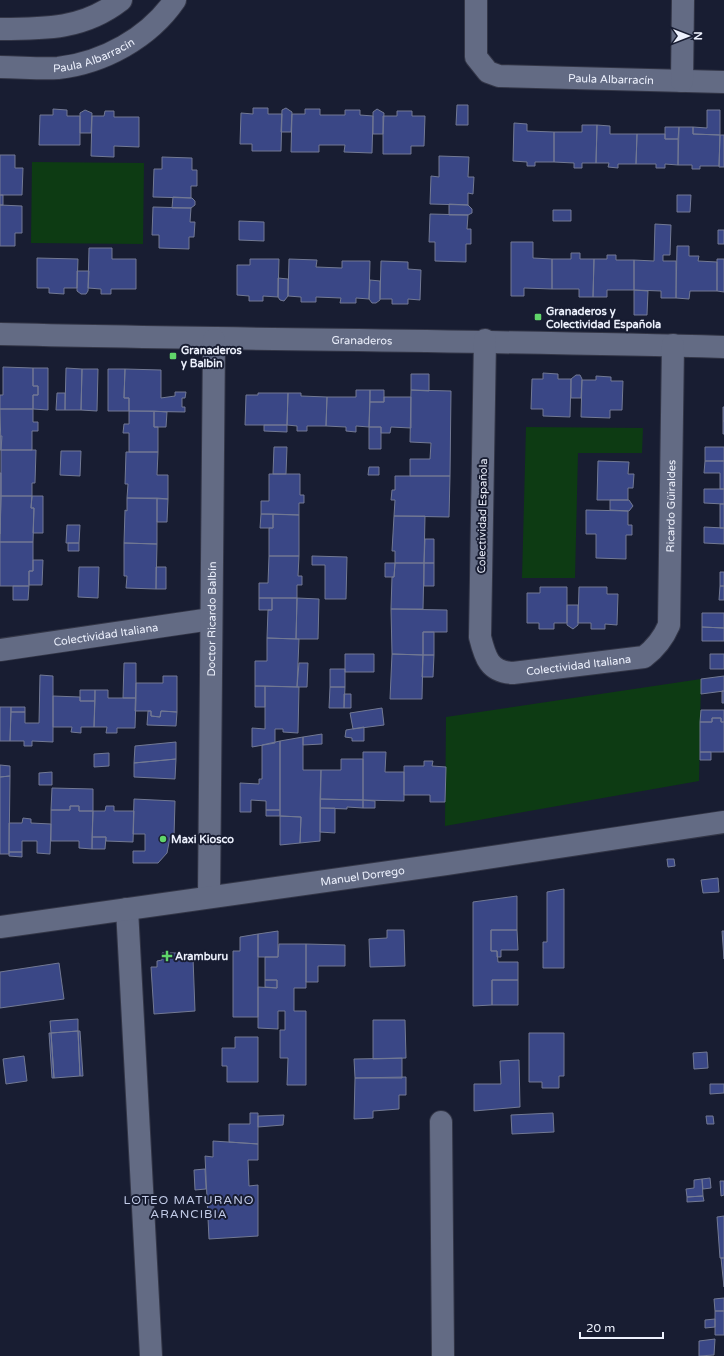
<svg xmlns="http://www.w3.org/2000/svg" width="724" height="1356" font-family="'Varela Round',sans-serif">
  <style>
    .green { fill: #0d3b13 }
    .building { fill: #3a4786; stroke: #727993 }
    .lines { fill: none; stroke-linecap: round; stroke-linejoin: round }
    .minor-casing { stroke: #333647; stroke-width: 24 }
    .minor { stroke: #636b84; stroke-width: 22 }
    .poi-dot { fill: #60d56a; stroke: #181d32; stroke-width: 1.5 }
    .labels { text-anchor: middle; stroke-width: 4; stroke-linejoin: round; paint-order: stroke }
    .street-label { font-size: 11px; fill: #edf1fd; stroke: #181d32 }
    .poi-label { font-size: 11px; font-weight: bold; fill: #edf1fd; stroke: #181d32; text-anchor: start }
    .neighbourhood-label { font-size: 12px; letter-spacing: 1px; fill: #c2cbe7; stroke: #181d32 }
  </style>
  <rect width="100%" height="100%" fill="#181d32"/>
  <path class="green" d="M32,162L144,163L143,244L31,243Z
    M526,427L643,428L642,453H578L575,578H522Z
    M701,679L699,781L445,826L446,717Z"/>
  <path class="building" d="M457,105H468V125H456Z
    M253,108H268V114H282L281,151H252V144H240L241,113L253,114Z
    M286,108L292,112L291,132H281L282,110Z
    M53,109L67,110V116H80V145H39L40,115H53Z
    M305,109H320V115H345V110H360V115L373,116L372,153L344,152L345,145H319V152H291L292,114H305Z
    M377,109L384,113L383,134H373V112Z
    M85,110L92,113L91,133H80V113Z
    M707,110H720V135L693,134V127L707,128Z
    M105,111H114V117H139V147L114,146V157L91,156L92,116H104Z
    M397,111H412V116H425L424,146H411V154H383V116H397Z
    M514,123L527,124V131L554,132V162H535V166H527V162L513,161Z
    M582,125H597L596,163H582V168H574V163L554,162V132H582Z
    M597,125L610,126V134H637L636,164H618V168L608,167L609,163H596Z
    M665,127H679L678,139H665Z
    M679,127H693V134L720,135L719,166H700V169H692V165H678Z
    M637,134H665V139H678V165L665,164V168H656V164H636Z
    M720,135H724V167H719Z
    M0,155H15V168H23L22,195H0Z
    M439,156L469,157L468,177H474L473,194L468,193V205L430,204L431,176L439,177Z
    M162,157L192,158V170H197V186H191V198L153,197L154,169H162Z
    M0,195H3V205H0Z
    M677,195H691L690,212H677Z
    M173,197L192,198L195,201V205L191,208H172Z
    M449,204L468,205L472,209V213L468,215H449Z
    M0,205L22,206V233H15V246H0Z
    M153,207L191,208L190,222H195L194,237H189V249L159,248V235H152Z
    M553,210H571V221H553Z
    M430,214L468,215L467,229H471V244H466V262L435,261V242H429Z
    M239,221L264,222V241L239,240Z
    M655,224L671,225L670,255H663V261H676V298H661V291L634,290V260L654,261Z
    M718,230H724V244H718Z
    M511,242H533V258L552,259V289L524,288V296H511Z
    M677,246H689V256H699L698,261L717,262V291H690L689,299L676,298Z
    M89,248H112V259H136V289H111V294H101V289L88,288Z
    M571,253H580V259H594L593,297H579V289H552V259H571Z
    M607,255H616V260H634V290H607V297H593L594,259H607Z
    M37,258L78,259L77,288H64V294L49,293V288H37Z
    M250,259H279L278,297L263,296V301H249V296L237,295V265H250Z
    M289,259L317,260L316,267L342,268V261H370L369,299L356,298V303H340L341,298L316,297V302H301V297L288,296Z
    M717,259H724V292L717,291Z
    M381,261L408,262V269L421,270L420,300L408,299V304H392V299H380Z
    M77,271H89L88,291L86,294H81L77,291Z
    M278,278L288,279V296L284,301L280,300L278,297Z
    M370,280L380,281V300L376,303H372L369,299Z
    M634,290L648,291L647,315H634Z
    M3,367L33,368V386H38V395H33V409H0V395H3Z
    M33,368H48V410L33,409V395H38V386H33Z
    M66,368L82,369L81,410H65Z
    M82,369H98L97,411L81,410Z
    M108,369H125L124,398H129V411H108Z
    M125,369L161,370V398L175,396V392H186L185,398H182V407H185V412L129,411V398H124Z
    M543,373L558,374V379H571L570,417L543,416V409H531L532,379H543Z
    M411,374H429V391L411,390Z
    M576,375H580L582,379L581,398H571V379Z
    M596,376L611,377V381H623L622,410H610V418L581,417L582,380H596Z
    M356,390H370L369,427L356,426V432L346,431V427L326,426L327,397H356Z
    M370,390H384V402H370Z
    M411,390L451,391L450,476H410V459H430L431,443L410,442Z
    M57,393H65V410H56Z
    M258,393H288L287,425H245L246,395H258Z
    M288,393H301V396L327,397L326,426H307V431H297V426L287,425Z
    M384,397H411V428L391,427L390,433H381V427H369L370,402H384Z
    M723,407H724V421H723Z
    M0,409H33V422H38V431H32V450H1Z
    M129,411H154V427H158V452H129V433H123L124,424H129Z
    M154,411L167,412L166,427H154Z
    M723,421H724V434H723Z
    M264,425H287V432L264,431Z
    M369,427H381V449H369Z
    M0,436H2L1,450H0Z
    M274,447H287L286,474H273Z
    M705,447H724V461H705Z
    M1,450H36L35,483H32V496H1Z
    M61,451H81L80,476L60,475Z
    M126,452H158L157,475H168V499L127,498L128,484H125Z
    M598,461L629,462L628,474H634L633,488H628V500H597Z
    M705,461H724V489H720V473H704Z
    M369,467H379V475H368Z
    M0,473H1V496H0Z
    M269,474H300V495H304V503H299V515L261,514V501H269Z
    M395,476H450L449,517L394,516L395,500H391L392,490H395Z
    M704,489H724V504L704,503Z
    M0,496H1L0,534Z
    M1,496H32L31,508H34L33,542H0Z
    M32,496H43V533H33L34,508H31Z
    M127,498H157V544L124,543L125,510L127,511Z
    M157,498L168,499L167,522H157Z
    M610,500H629L633,506L629,511L610,510Z
    M720,504H724V528H720Z
    M586,510L628,511V525H632V535H626V559L596,558V534H586Z
    M261,514H273V528H260Z
    M273,514L299,515V556H269V528H273Z
    M394,516H425L424,563H395V551H392Z
    M67,525H80L79,543H66Z
    M704,527L724,528V544L704,543Z
    M425,539H434V563H424Z
    M0,542H33V571H29V586H0Z
    M68,543H79V551H68Z
    M124,543L157,544L156,589L126,588L127,576H124Z
    M269,556H299L298,576H302V585H297V598H259V583H268Z
    M312,556L347,557L346,599H325V565H312Z
    M33,560H43L42,585H29V571H33Z
    M385,563H395L394,577H385Z
    M395,563H424L423,609H391L392,577H394Z
    M424,563H434V586H424Z
    M79,567H99L98,598L78,597Z
    M156,567H166V589H156Z
    M720,572H724V586H720Z
    M13,586H29L28,600H13Z
    M720,586H724V600H719Z
    M540,587H567V623H554V629H539V623H527V593H540Z
    M579,587H607V594H618L617,625L605,624V629H591V623H578Z
    M259,598H272V610H259Z
    M272,598H297L296,639L267,638L268,610H272Z
    M297,598L319,599L318,639H296Z
    M567,605H578V625L573,629L567,625Z
    M391,609L447,610V632H423V655L392,654Z
    M702,613H724V628L702,627Z
    M702,627L724,628V641H702Z
    M423,632H434V655H423Z
    M267,638L299,639L297,687L255,686V661H267Z
    M345,654H374V672H345Z
    M392,654L423,655L422,699H390Z
    M710,654H724V669H710Z
    M423,655H434L433,677H422Z
    M124,663H136V698H123Z
    M299,663H308L307,687H297Z
    M330,669H345V687H330Z
    M40,675L53,676V742L32,741V746H24V741H10L11,712H25V723H39Z
    M163,676H177V712L161,711L160,717L151,716V711H135L136,683H163Z
    M724,676V691L701,694V679Z
    M255,686H265V707H255Z
    M265,686L299,687L298,733L283,732V729H275V743L252,747V728L265,729Z
    M330,687H345L344,708H329Z
    M80,690H95V701H80Z
    M95,690H108V698H136L135,728H117V733H106L107,727H94Z
    M722,691H724V703H722Z
    M344,694H351V708H344Z
    M53,696L80,697V701H95L94,727H81V733L71,732L72,727H53Z
    M0,707H11L10,741H0Z
    M11,707H25V712H11Z
    M382,708L384,725L353,729L350,713Z
    M701,710H724V722H721V718H712V722H700Z
    M148,711H151V716L160,717L161,711L177,712L176,726L147,725Z
    M712,718H721V722H724V752H700V722H712Z
    M364,727V741H352V738L345,737L346,730Z
    M322,734V744L303,745V737Z
    M303,737V770H321L320,841L300,843L301,817L280,816V741Z
    M280,741V810H266V801L251,800V812H240V783L259,784V779H262V745Z
    M176,742V759L134,763L135,746Z
    M363,752H386L385,772H404V801L363,800Z
    M700,752H711V760H700Z
    M109,753V766L94,767V754Z
    M176,759L175,779L134,777V763Z
    M341,759H363V800L320,799L321,770H341Z
    M424,761H433L432,766L446,767L445,802H430V795H404V766H424Z
    M0,765L10,766V776L0,777Z
    M52,772V785H39V773Z
    M10,776L9,854H0V777Z
    M52,788L93,789V811H79V806H70V810H51Z
    M134,799L175,801L174,837H170L167,853L158,863H133V851H145V834H133Z
    M320,799L363,800V808L347,807V809L320,808Z
    M363,800L375,801V808H363Z
    M70,806H79V811H93L92,849L79,848V841H51V810H70Z
    M106,806H114V811H134L133,842L106,841V837H92L93,811H105Z
    M320,808H335V833L320,832Z
    M266,810H280V816H266Z
    M280,816L301,817L300,843L280,845Z
    M23,818L31,819V823L51,824L50,854L37,853V841H22V852H9V823H22Z
    M92,837H106L105,849H92Z
    M9,852H22V857L9,856Z
    M667,859H674L675,866L668,867Z
    M718,878L719,892L703,893L701,880Z
    M564,889V968H543V942H547V892Z
    M517,896V930H491V951H497L498,962H518V980H492V1005L473,1006V902Z
    M387,930H404L405,966L370,967L369,939L387,938Z
    M491,930H517L518,950H501V957H497V951H491Z
    M278,931V957H258V934Z
    M722,931H724V959Z
    M258,934V1017H233V951H240V937Z
    M279,944H306V988H294V1011H306V1085H287L288,1058H280V1030H285V1011H278V1029L258,1028V987L277,988V980H265V957H278Z
    M306,944L345,945V966H318V982H306Z
    M162,953H178V959L193,958L195,1011L154,1014L151,967H157V961L162,960Z
    M59,963L64,999L0,1008V972Z
    M265,980H277V988L265,987Z
    M492,980H518V1005H492Z
    M78,1019V1031H80L83,1076H80L78,1031L51,1033L50,1021Z
    M373,1020H405L406,1058L373,1059Z
    M78,1031L80,1076L54,1078L51,1033Z
    M49,1033H51L54,1078H52Z
    M529,1033H564V1076H559V1088H542V1082H529Z
    M235,1037H258V1082H227V1066H222V1048H235Z
    M707,1052L708,1068L694,1069L693,1053Z
    M24,1056L27,1081L6,1084L3,1059Z
    M402,1058V1078H355L354,1059Z
    M519,1060L520,1107L474,1111V1084H501L500,1061Z
    M406,1077V1095H399V1109L373,1111V1118L354,1119L355,1078Z
    M710,1084H724V1093L710,1094Z
    M250,1113H258V1144L229,1142V1124H250Z
    M553,1113L554,1132L512,1134L511,1115Z
    M284,1115L283,1125L258,1127V1116Z
    M706,1116H713L714,1124H707Z
    M213,1141L258,1144V1160H248L249,1186L258,1185V1236L209,1239L205,1156L213,1157Z
    M205,1169L206,1189L195,1190L194,1170Z
    M710,1178L711,1188L703,1189L702,1179Z
    M702,1179L703,1196L687,1197L686,1189L694,1188V1180Z
    M720,1181H724V1195L721,1196Z
    M703,1196L704,1201L687,1202V1197Z
    M724,1216V1258H720L717,1217Z
    M721,1258H724V1287Z
    M724,1298V1311H715L714,1299Z
    M715,1311H724V1335H715Z
    M715,1319V1327L705,1328V1320Z
    M715,1339L714,1355L699,1356V1341Z"/>
  <g class="lines">
    <g class="minor-casing">
      <g id="minor">
        <path id="s1" d="M476,0V57L488,72L499,76L724,82"/>
        <path d="M0,29C46,29 84,29 121,0"/>
        <path id="s2" d="M0,67C19,67 39,69 58,68C103,63 149,38 175,0"/>
        <path d="M682,81L683,0"/>
        <path id="s3" d="M0,334C241,340 483,340 724,347"/>
        <path id="s4" d="M485,340L480,637C485,657 489,672 513,673L644,657C656,648 663,639 669,625L673,345"/>
        <path id="s5" d="M0,650L211,619"/>
        <path id="s6" d="M209,897L214,340"/>
        <path d="M127,909L151,1356"/>
        <path id="s7" d="M0,927L446,864L724,822"/>
        <path d="M441,1122L443,1356"/>
      </g>
    </g>
    <use href="#minor" class="minor"/>
  </g>
  <g class="poi-dot">
    <rect x="534" y="313" width="8" height="8" rx="2"/>
    <rect x="169" y="352" width="8" height="8" rx="2"/>
    <circle cx="163" cy="839" r="4"/>
    <path d="M165 950h4v4h4v4h-4v4h-4v-4h-4v-4h4z"/>
  </g>
  <g class="labels">
    <g class="street-label">
      <text dy="4" stroke="none"><textPath href="#s2" startOffset="96">Paula Albarracín</textPath></text>
      <text dy="4" stroke="none"><textPath href="#s1" startOffset="200">Paula Albarracín</textPath></text>
      <text dy="4" stroke="none"><textPath href="#s3" startOffset="362">Granaderos</textPath></text>
      <text dy="4" stroke="none"><textPath href="#s4" startOffset="643">Ricardo Güiraldes</textPath></text>
      <text transform="translate(482 516) rotate(-89)" y="4">Colectividad Española</text>
      <text dy="4" stroke="none"><textPath href="#s6" startOffset="278">Doctor Ricardo Balbín</textPath></text>
      <text dy="4" stroke="none"><textPath href="#s5" startOffset="107">Colectividad Italiana</textPath></text>
      <text dy="4" stroke="none"><textPath href="#s4" startOffset="417">Colectividad Italiana</textPath></text>
      <text dy="4" stroke="none"><textPath href="#s7" startOffset="366">Manuel Dorrego</textPath></text>
    </g>
    <g class="poi-label">
      <text x="546" y="315">Granaderos y<tspan x="546" dy="13">Colectividad Española</tspan></text>
      <text x="181" y="354">Granaderos<tspan x="181" dy="13">y Balbin</tspan></text>
      <text x="171" y="843">Maxi Kiosco</text>
      <text x="175" y="960">Aramburu</text>
    </g>
    <g class="neighbourhood-label">
      <text x="189" y="1204">LOTEO MATURANO<tspan x="189" dy="14">ARANCIBIA</tspan></text>
    </g>
  </g>
  <g transform="translate(688 36) rotate(90)" stroke="#181d32" stroke-width="3" paint-order="stroke">
  <path d="M0-3L7 15L0 10L-7 15Z" fill="#edf1fd"/>
  <text y="-6" font-size="11" font-weight="bold" text-anchor="middle" fill="#edf1fd">N</text>
  </g>
  <path d="M580 1332v6h83v-6" fill="none" stroke="#edf1fd" stroke-width="2"/>
  <text x="586" y="1332" font-size="12" fill="#edf1fd" stroke="#181d32" stroke-width="3" paint-order="stroke">20 m</text>
</svg>
